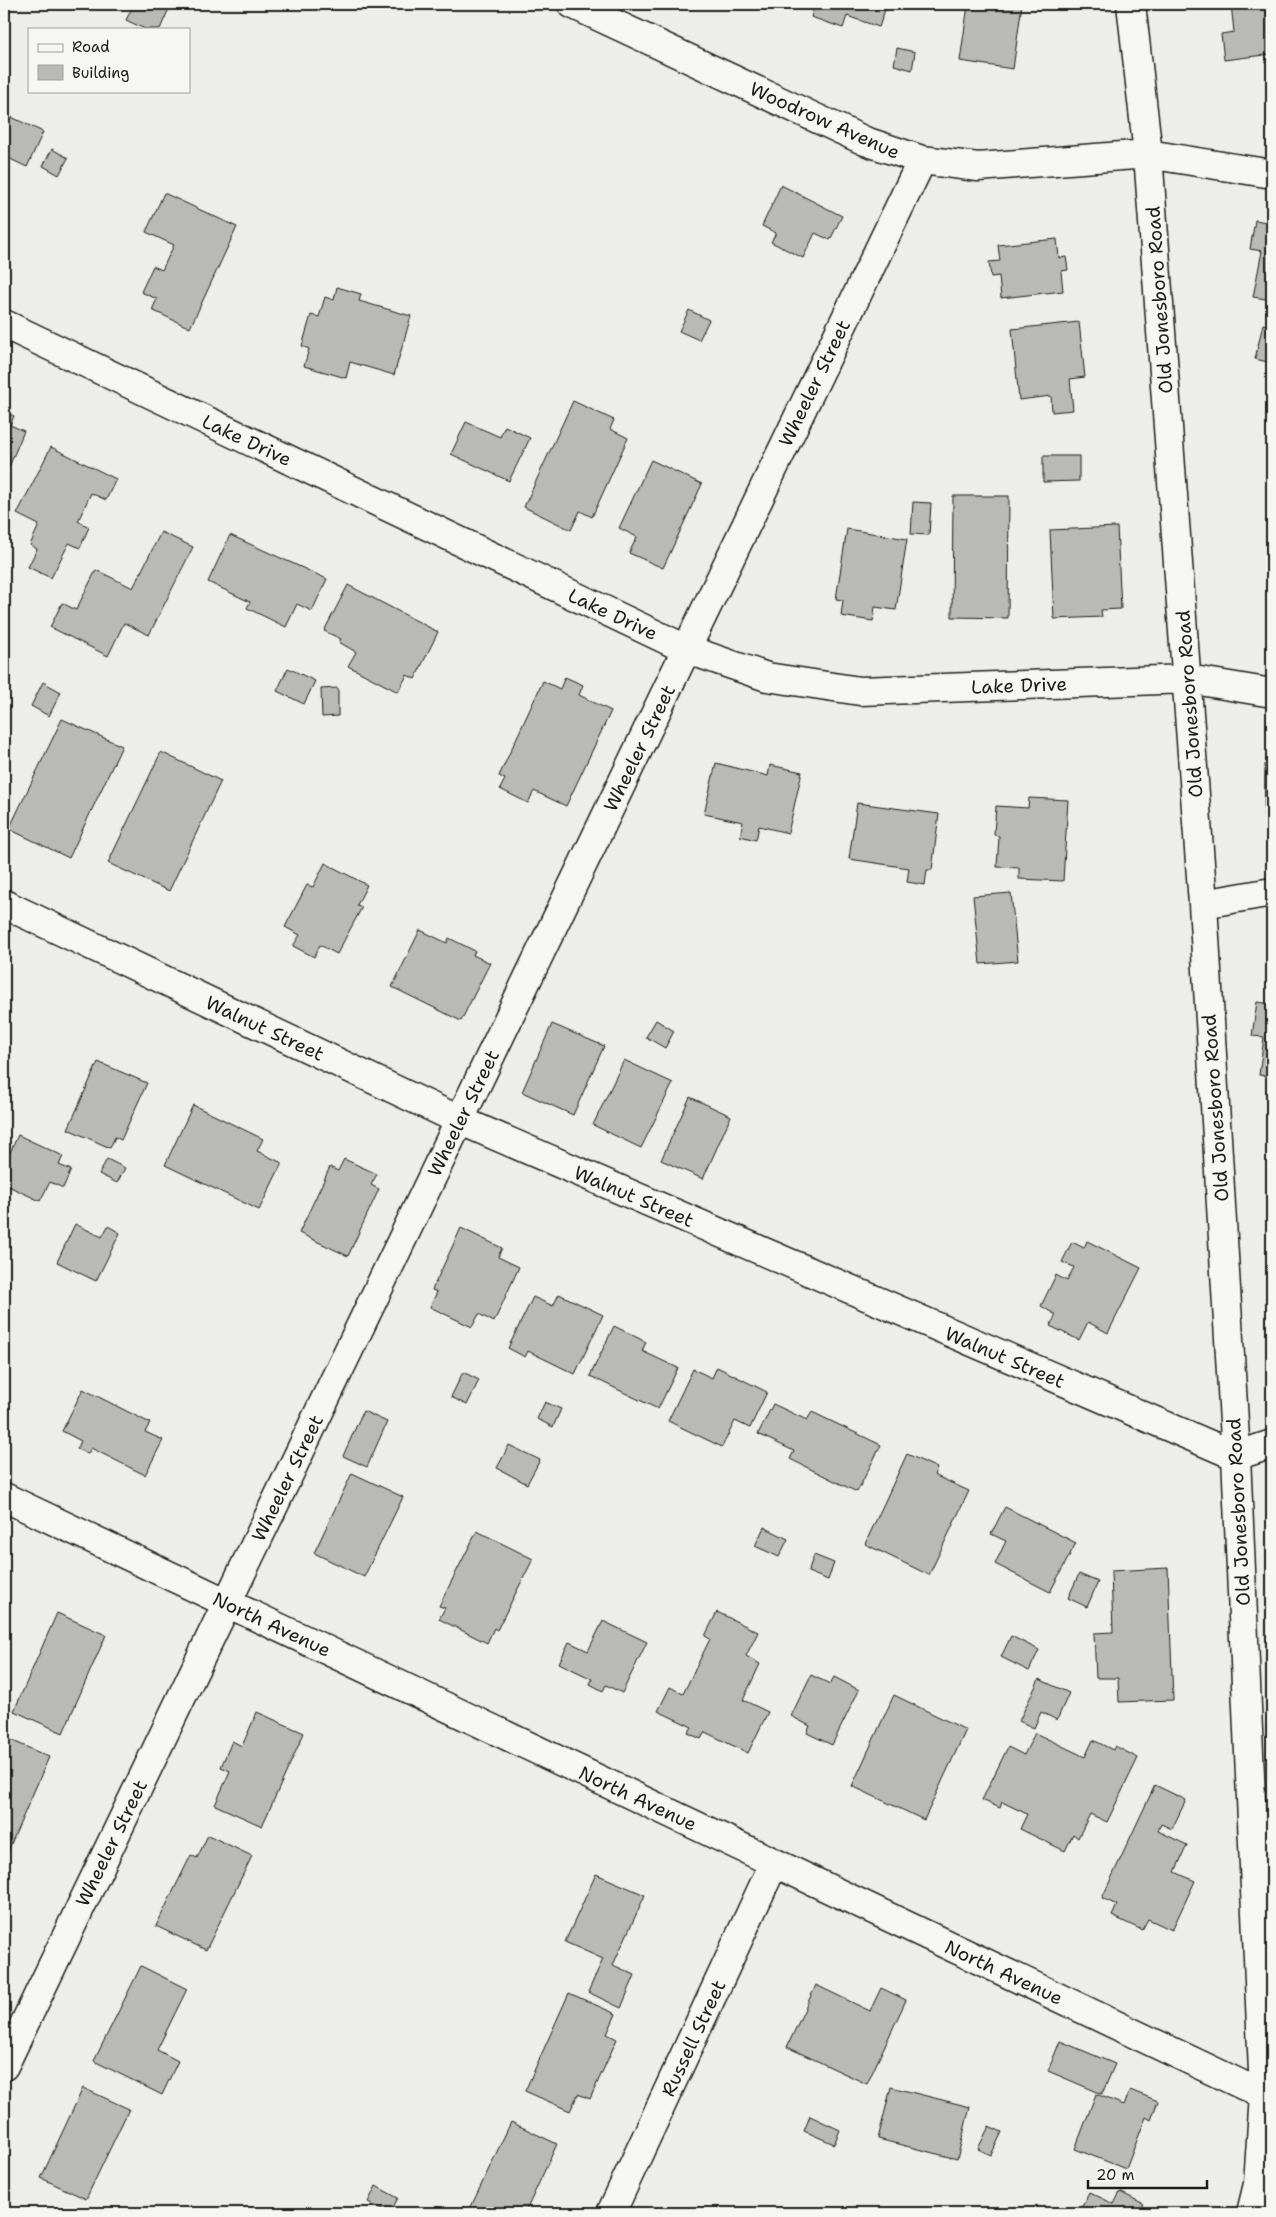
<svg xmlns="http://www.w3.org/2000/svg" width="1276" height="2217" font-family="'Shantell Sans',sans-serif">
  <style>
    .building { fill: #b9b9b6; stroke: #1c1c1c }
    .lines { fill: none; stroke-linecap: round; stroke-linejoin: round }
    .minor-casing { stroke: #1c1c1c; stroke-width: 31 }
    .minor { stroke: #f6f6f2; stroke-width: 28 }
    .labels { text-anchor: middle; stroke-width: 4; stroke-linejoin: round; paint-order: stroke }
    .street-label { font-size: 19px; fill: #1c1c1c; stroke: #f6f6f2 }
  </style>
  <rect width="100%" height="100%" fill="#edede9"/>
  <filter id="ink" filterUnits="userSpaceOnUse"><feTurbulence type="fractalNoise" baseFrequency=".02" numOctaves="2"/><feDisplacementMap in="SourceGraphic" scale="10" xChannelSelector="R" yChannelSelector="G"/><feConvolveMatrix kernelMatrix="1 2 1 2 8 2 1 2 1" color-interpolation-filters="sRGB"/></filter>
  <g filter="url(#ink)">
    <path class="building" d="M134,4H171L160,29H145L126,20Z
      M815,4H887L879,27L847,16L843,28L811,17Z
      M957,4H1022L1013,69L960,61L968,5Z
      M1231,4H1272V54L1224,60L1221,34L1234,32Z
      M897,48L915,52L912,70L894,65Z
      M7,115L43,132L27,167L4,156V122Z
      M52,149L68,158L59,175L43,166Z
      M781,185L842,216L830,240L815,233L803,258L771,242L776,233L762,226Z
      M164,193L237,227L190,328L152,310L157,299L141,292L153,266L162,270L174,245L146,232Z
      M1255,220L1272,223V300L1253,297L1262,251L1250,249Z
      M1057,239L1059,258L1066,257L1068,270L1061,271L1063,291L1001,298L999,276L991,277L989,262L1000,261L998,245Z
      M337,287L361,294L359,301L411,316L394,375L350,362L346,378L304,366L309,349L302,346L311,315L319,317L325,297L334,300Z
      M689,310L709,320L699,340L679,331Z
      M1079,322L1085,377L1070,379L1073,410L1052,412L1051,396L1019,400L1012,329Z
      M1263,324L1272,326V363L1255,359Z
      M573,401L614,420L610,429L628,438L592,517L580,511L571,530L524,507Z
      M4,412L14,416L10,425L24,431L4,479Z
      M466,422L500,437L505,426L530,438L509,481L451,454Z
      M51,447L116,479L106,500L91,493L78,521L89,527L80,548L69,543L51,578L28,567L37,549L30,545L39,525L17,514Z
      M1043,456H1079V481L1043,482Z
      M651,460L702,484L663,568L629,553L637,537L619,528Z
      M953,496H1009L1008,618L952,617Z
      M913,502L931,503L929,535L911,534Z
      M1117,527L1121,609L1101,610L1102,617L1054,619L1050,530Z
      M847,529L907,539L896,610L875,607L873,621L841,616L843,600L836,599Z
      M161,532L193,547L149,635L124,623L108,656L50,627L62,603L76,610L96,570L133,588Z
      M230,535L327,579L312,611L297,604L286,627L247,608L250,602L208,582Z
      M348,585L438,632L415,679L407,675L398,692L348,666L356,652L339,642L341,639L324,631Z
      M288,668L315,681L304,704L277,691Z
      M565,677L583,685L579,695L611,711L566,806L534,791L528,803L500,789L505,779L499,776L543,681L560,689Z
      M43,682L61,692L49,716L31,706Z
      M338,688V716L322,717L321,689Z
      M62,719L122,746L69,858L9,829Z
      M161,752L221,781L169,891L108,863Z
      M716,763L768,776L770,765L802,772L788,833L759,826L756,840L740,836L743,822L704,814Z
      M1265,764H1272V818H1264Z
      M1029,798L1068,800L1063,881L1019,879V868L997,867L999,836L994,835L996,806L1028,808Z
      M857,803L939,814L932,870H927L925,885L907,882L909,868L849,859Z
      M325,863L367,885L357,905L362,907L337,954L320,945L314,957L293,946L300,935L285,927L307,885L313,887Z
      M1011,893L1018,961L980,964L973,896Z
      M420,930L447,943L449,938L475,951L473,955L490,963L461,1021L392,987Z
      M1257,1002L1272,1004V1077L1259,1075L1264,1037L1252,1036Z
      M656,1020L674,1031L665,1048L646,1037Z
      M552,1024L604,1046L573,1115L522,1092Z
      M624,1060L673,1083L641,1148L593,1125Z
      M98,1062L147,1083L121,1140L115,1137L110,1148L68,1129Z
      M690,1097L731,1116L703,1179L661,1160Z
      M193,1105L263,1139L257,1151L282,1163L259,1210L165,1165Z
      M18,1135L63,1156L59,1165L71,1170L63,1188L50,1182L40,1201L4,1184V1166Z
      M107,1159L125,1168L117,1183L99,1174Z
      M344,1159L377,1174L371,1185L379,1189L348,1256L299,1233L330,1167L338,1171Z
      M75,1224L102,1237L108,1226L120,1233L96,1281L57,1262Z
      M461,1228L502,1248L498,1257L519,1267L494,1322L479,1314L472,1327L430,1307L437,1292L432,1290Z
      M1087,1241L1141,1268L1108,1333L1088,1322L1079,1340L1050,1326L1056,1315L1041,1306L1056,1275L1067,1281L1074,1267L1062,1262L1072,1242L1084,1248Z
      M559,1294L603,1315L575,1374L528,1351L525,1357L508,1348L533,1297L553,1306Z
      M614,1326L646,1342L642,1351L678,1368L658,1409L590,1376Z
      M717,1367L767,1392L750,1428L735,1421L722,1447L668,1421L693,1369L712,1378Z
      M463,1372L479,1380L467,1405L451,1397Z
      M83,1389L150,1423L145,1432L163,1440L145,1475L91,1448L88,1454L77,1449L81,1441L62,1431Z
      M545,1402L561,1409L553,1427L537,1419Z
      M773,1404L807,1420L812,1412L881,1445L857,1492L790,1459L794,1451L758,1434Z
      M363,1411L387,1422L367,1467L343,1456Z
      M509,1445L540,1460L527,1484L497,1468Z
      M907,1454L937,1468L934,1475L969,1491L929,1575L865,1544Z
      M352,1473L403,1497L364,1577L314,1553Z
      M1005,1507L1076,1543L1050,1592L995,1564L1006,1541L991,1534Z
      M764,1527L788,1539L779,1557L755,1546Z
      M477,1531L533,1559L497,1630L494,1628L487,1643L439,1619L445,1608L439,1606Z
      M814,1555L834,1563L828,1580L808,1572Z
      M1168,1568L1173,1700L1119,1702L1118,1678H1096L1094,1633L1113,1632L1111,1571Z
      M1079,1574L1098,1582L1087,1607L1068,1598Z
      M717,1612L758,1632L746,1656L760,1664L743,1700L768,1712L748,1753L705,1732L701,1739L688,1733L692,1727L658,1711L670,1687L683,1694L710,1639L705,1636Z
      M57,1613L106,1635L63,1733L14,1711Z
      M603,1621L647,1642L622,1693L606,1685L603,1691L590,1684L592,1679L559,1663L569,1642L588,1651Z
      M1011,1636L1039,1650L1029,1671L1001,1657Z
      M811,1675L830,1684L834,1677L859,1690L832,1745L807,1733L810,1726L791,1716Z
      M1039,1679L1069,1693L1057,1720L1041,1712L1034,1728L1019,1721Z
      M894,1695L966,1730L924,1820L852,1786Z
      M257,1712L304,1733L262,1826L215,1805L230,1771L221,1767L232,1741L242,1746Z
      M1035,1733L1085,1757L1093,1740L1113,1750L1115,1746L1138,1758L1107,1822L1090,1814L1078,1838L1073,1834L1065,1851L1020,1829L1027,1814L1002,1802L1000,1808L982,1800L1008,1747L1024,1755Z
      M4,1737L49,1757L7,1853L4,1852Z
      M1155,1785L1186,1800L1172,1829L1161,1824L1158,1831L1187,1845L1175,1872L1195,1881L1172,1930L1148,1919L1142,1930L1112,1916L1117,1905L1102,1898Z
      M208,1835L252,1856L206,1950L156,1926L191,1855L197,1858Z
      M596,1874L645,1895L613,1965L635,1975L621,2008L588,1992L603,1959L565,1942Z
      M141,1966L187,1989L157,2050L178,2061L162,2095L94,2061Z
      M816,1985L870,2011L881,1988L906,2000L867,2084L787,2047Z
      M569,1993L616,2014L607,2034L617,2039L590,2099L578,2094L570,2111L525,2091Z
      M1060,2041L1115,2064L1102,2094L1048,2071Z
      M891,2087L970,2107L957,2159L878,2139Z
      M83,2088L129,2109L86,2199L41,2178Z
      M1130,2090L1158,2101L1151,2120L1146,2117L1126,2169L1075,2149L1096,2094L1124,2105Z
      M810,2116L840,2130L834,2144L804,2131Z
      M511,2122L557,2144L525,2213H468Z
      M989,2126L1002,2132L991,2155L978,2149Z
      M376,2186L398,2198L390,2213L368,2202Z
      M1089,2192L1114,2204L1120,2192L1144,2204L1139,2213H1079Z"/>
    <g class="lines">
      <g class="minor-casing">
        <path id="minor" d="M572,4L865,141L922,160L978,167L1148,154L1272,174
          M1131,4L1148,154L1203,904L1236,1456L1264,2095L1258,2184L1251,2213
          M4,324L686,649L767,677L860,691L1188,679L1272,693
          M4,904L459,1120L1236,1456L1272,1444
          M1203,904L1272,892
          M4,1497L1272,2099
          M4,2066L922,160
          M611,2213L774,1863"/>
      </g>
      <use href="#minor" class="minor"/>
    </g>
  </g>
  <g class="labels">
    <g class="street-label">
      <text transform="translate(825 120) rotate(24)" y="7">Woodrow Avenue</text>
      <text transform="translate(1159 300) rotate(-94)" y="7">Old Jonesboro Road</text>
      <text transform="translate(814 383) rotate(-64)" y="7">Wheeler Street</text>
      <text transform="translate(247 440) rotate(25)" y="7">Lake Drive</text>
      <text transform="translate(613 614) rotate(25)" y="7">Lake Drive</text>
      <text transform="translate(1019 685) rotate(-2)" y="7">Lake Drive</text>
      <text transform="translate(1189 704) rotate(-94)" y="7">Old Jonesboro Road</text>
      <text transform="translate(639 748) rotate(-64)" y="7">Wheeler Street</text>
      <text transform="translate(265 1028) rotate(25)" y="7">Walnut Street</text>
      <text transform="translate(1215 1108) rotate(-94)" y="7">Old Jonesboro Road</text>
      <text transform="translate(463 1113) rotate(-64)" y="7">Wheeler Street</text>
      <text transform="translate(634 1196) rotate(23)" y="7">Walnut Street</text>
      <text transform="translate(1005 1357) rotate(23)" y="7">Walnut Street</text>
      <text transform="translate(287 1478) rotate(-64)" y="7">Wheeler Street</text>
      <text transform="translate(1238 1512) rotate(-93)" y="7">Old Jonesboro Road</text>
      <text transform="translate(272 1624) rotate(25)" y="7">North Avenue</text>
      <text transform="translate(638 1798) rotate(25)" y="7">North Avenue</text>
      <text transform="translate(111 1843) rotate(-64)" y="7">Wheeler Street</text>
      <text transform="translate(1004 1972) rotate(25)" y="7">North Avenue</text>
      <text transform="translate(693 2038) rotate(-65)" y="7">Russell Street</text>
    </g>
  </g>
  <rect width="1276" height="2217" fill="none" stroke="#f6f6f2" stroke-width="20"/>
  <rect x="10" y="10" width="1256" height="2197" fill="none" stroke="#1c1c1c" stroke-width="2" filter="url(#ink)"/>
  <rect x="28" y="28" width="162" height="65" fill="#f6f6f2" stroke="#9f9f9c"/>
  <rect x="38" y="44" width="25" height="8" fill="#f6f6f2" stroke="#9f9f9c"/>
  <text x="72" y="52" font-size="15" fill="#1c1c1c">Road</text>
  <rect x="38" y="65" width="25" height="15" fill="#b9b9b6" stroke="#9f9f9c"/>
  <text x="72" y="78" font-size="15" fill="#1c1c1c">Building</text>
  <path d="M1088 2180v8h119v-8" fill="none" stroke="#1c1c1c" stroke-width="2.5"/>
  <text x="1096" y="2180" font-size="15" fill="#1c1c1c" stroke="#f6f6f2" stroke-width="4" paint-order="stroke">20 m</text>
</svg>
